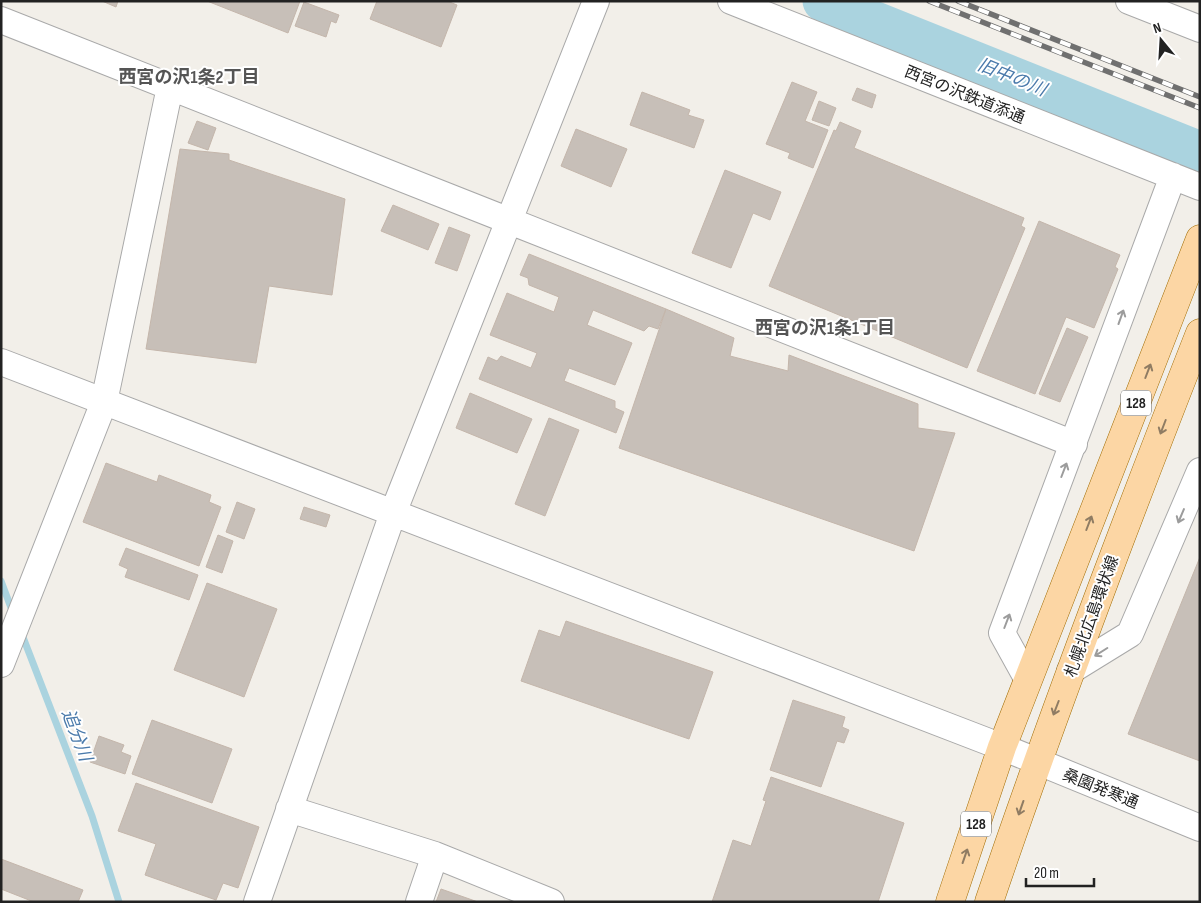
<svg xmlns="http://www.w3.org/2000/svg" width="1201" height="903" font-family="'Sofia Sans Condensed','Noto Sans JP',sans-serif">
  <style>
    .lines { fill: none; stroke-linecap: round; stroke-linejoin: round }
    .stream { stroke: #aad3df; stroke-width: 7 }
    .river { stroke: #aad3df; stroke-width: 41 }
    .building { fill: #c7bfb8; stroke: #c4b6ab }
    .minor-casing { stroke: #a9a9a9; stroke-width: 28 }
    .major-casing { stroke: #a06b00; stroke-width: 29 }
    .minor { stroke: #fff; stroke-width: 26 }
    .major { stroke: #fcd6a4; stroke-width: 28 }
    .rail-casing { stroke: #707070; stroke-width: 5.5 }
    .rail { stroke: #fff; stroke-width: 4; stroke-dasharray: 11; stroke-linecap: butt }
    .oneway { stroke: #9c9c9c }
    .oneway2 { stroke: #8f7c63 }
    .labels { text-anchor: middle; stroke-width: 4; stroke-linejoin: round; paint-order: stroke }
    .shield { fill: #fff; stroke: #646464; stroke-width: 1 }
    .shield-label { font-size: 15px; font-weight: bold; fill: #222 }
    .street-label { font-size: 16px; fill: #222; stroke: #fff }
    .neighbourhood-label { font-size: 18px; font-weight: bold; fill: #555; stroke: #fff }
    .water-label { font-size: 18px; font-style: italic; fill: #4a7aab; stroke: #fff }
  </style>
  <rect width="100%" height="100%" fill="#f2efe9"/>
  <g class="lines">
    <path class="stream" d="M1,581L13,613
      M21,632L92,816L119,902"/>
    <path class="river" d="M823,1L1200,152"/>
  </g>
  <path class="building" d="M102,1H118L116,7Z
    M207,1H300L288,33Z
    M377,1H447L457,5L441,47L370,19Z
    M304,2L339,15L336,23L331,21L326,37L295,26Z
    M792,82L817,92L805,121L828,130L813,168L788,158L790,153L766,144Z
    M857,88L876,95L872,108L852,100Z
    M642,92L690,110L688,115L704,120L694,148L630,125Z
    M819,101L836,108L829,126L812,120Z
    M197,121L216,128L208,150L188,143Z
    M840,122L861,131L854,148L1024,218L1021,226L1025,228L967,368L769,286L834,130L836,131Z
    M576,129L627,149L611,187L561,166Z
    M180,149L229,154V160L345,199L332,295L269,286L256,363L146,349Z
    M725,170L781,192L770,220L753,213L731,268L692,253Z
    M393,205L439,224L428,250L381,231Z
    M1039,221L1120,255L1115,267L1118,269L1094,328L1066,317L1035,394L977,371Z
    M449,227L470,235L457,271L435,263Z
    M529,254L666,309L658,329L649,326L644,331L593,310L587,325L632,343L615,385L569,368L564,381L615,401V408L624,412L616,433L479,379L488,357L497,361L501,356L531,368L537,353L490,335L507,293L554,312L559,297L529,285L528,278L520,275Z
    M666,309L734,338L730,356L788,371L789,355L918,404V428L955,433L914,551L619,448Z
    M1067,328L1088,337L1060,402L1039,394Z
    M470,393L532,419L517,453L456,428Z
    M549,418L579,430L545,516L515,504Z
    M106,463L157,482L159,475L211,495L209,502L221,507L199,566L83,522Z
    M237,502L255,509L244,539L226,532Z
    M304,507L330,515L326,527L300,519Z
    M218,535L233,541L222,573L206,567Z
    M126,548L198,575L189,600L125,577L128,569L119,565Z
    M1200,557V761L1128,734Z
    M207,583L277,609L244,697L174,670Z
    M566,621L713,672L689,739L521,681L539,630L560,637Z
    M793,700L845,717L842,727L849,730L844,743L837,741L821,787L770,770Z
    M152,720L232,749L212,803L132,774Z
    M99,736L124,745L121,752L131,756L125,774L90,762Z
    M771,777L904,823L878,902H712L733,840L751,846L766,801L763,800Z
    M136,783L259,827L238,888L223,883L216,900L145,875L156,844L118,831Z
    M1,859L83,890L78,902H34L1,889Z
    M441,889L478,902H436Z"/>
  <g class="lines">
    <g class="minor-casing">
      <path id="minor" d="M731,1L1200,187
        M1129,1L1200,29
        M1,20L1074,444
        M1,362L1002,747L1200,828
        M1,664L104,402L170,87
        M1070,671L1130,634L1200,471
        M1028,680L1002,633L1173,176
        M289,809L435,855L551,902
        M257,902L393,513L596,1
        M419,902L435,855"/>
    </g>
    <g class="major-casing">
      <path id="major" d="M950,902L1002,747L1200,239
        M989,902C1054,710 1126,521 1200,333"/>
    </g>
    <use href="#minor" class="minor"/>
    <use href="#major" class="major"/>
    <g class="rail-casing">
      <path id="rail" d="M929,1L1200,108
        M958,1L1200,97"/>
    </g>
    <use href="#rail" class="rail"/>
  </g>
  <defs><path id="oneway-shaft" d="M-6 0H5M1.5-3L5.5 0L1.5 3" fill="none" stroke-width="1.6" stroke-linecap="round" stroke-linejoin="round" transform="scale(1.25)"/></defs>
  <g class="oneway">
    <use href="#oneway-shaft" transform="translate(1121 317) rotate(-70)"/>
    <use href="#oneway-shaft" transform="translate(1064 470) rotate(-69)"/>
    <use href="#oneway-shaft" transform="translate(1181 516) rotate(113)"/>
    <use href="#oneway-shaft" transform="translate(1007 621) rotate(-69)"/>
    <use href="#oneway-shaft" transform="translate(1101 652) rotate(148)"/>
  </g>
  <g class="oneway2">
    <use href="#oneway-shaft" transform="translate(1148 371) rotate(-69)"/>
    <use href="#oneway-shaft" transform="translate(1163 427) rotate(111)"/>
    <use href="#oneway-shaft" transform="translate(1089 523) rotate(-69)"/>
    <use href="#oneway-shaft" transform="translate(1056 708) rotate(111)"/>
    <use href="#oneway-shaft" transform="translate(1021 808) rotate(109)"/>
    <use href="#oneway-shaft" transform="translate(965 856) rotate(-71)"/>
  </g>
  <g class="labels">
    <g class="shield">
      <rect x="1121" y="390.5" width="30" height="25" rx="4"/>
      <rect x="961" y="811.5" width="30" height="25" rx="4"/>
    </g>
    <g class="shield-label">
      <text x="1136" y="408">128</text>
      <text x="976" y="829">128</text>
    </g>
    <g class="street-label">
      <text transform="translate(965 94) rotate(22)" y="6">西宮の沢鉄道添通</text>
      <text transform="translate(1091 616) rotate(-70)" y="6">札幌北広島環状線</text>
      <text transform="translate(1101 788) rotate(22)" y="6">桑園発寒通</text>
    </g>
    <g class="neighbourhood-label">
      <text x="189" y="83">西宮の沢1条2丁目</text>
      <text x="825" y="334">西宮の沢1条1丁目</text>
    </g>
    <g class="water-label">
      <text transform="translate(1012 77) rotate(22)" y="6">旧中の川</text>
      <text transform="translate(77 735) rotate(69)" y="6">追分川</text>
    </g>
  </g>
  <rect width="1201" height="903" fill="none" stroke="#222222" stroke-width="5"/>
  <g transform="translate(1161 40) rotate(342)" stroke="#ffffff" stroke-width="4" paint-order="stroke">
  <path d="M0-4L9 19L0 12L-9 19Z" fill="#222222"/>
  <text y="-8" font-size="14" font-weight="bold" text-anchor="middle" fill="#222222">N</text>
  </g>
  <path d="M1026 878v8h68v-8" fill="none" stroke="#222222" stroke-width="2.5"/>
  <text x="1034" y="878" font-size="15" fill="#222222" stroke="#ffffff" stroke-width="4" paint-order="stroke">20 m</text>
</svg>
